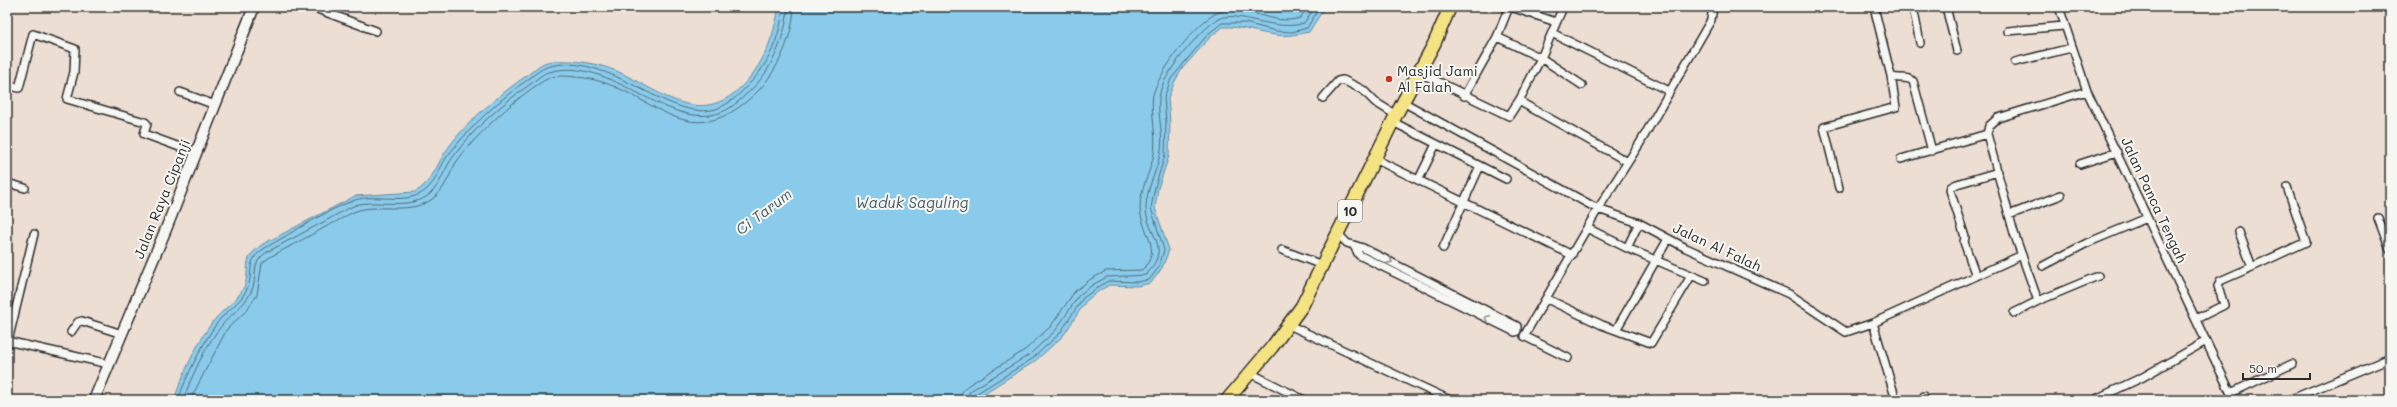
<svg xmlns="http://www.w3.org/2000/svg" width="2397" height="407" font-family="Mali,sans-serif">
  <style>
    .water { fill: #8acbeb; stroke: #648b9e }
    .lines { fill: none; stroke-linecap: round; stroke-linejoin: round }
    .shore { stroke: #516b78; stroke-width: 1 }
    .minor-casing { stroke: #2b2b2b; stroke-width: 10 }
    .secondary-casing { stroke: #2b2b2b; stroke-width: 13 }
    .trunk-casing { stroke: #2b2b2b; stroke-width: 15 }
    .minor { stroke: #f6f6f2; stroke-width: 7 }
    .secondary { stroke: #f6f6f2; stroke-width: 10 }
    .trunk { stroke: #f4e382; stroke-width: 12 }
    .oneway { stroke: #90908e }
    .poi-dot { fill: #c8321e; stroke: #f6f6f2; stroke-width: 1.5 }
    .labels { text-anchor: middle; stroke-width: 4; stroke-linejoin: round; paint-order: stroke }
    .shield { fill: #f6f6f2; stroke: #686867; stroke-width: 1 }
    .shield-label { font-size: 13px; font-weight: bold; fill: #2b2b2b }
    .poi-label { font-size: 14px; fill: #2b2b2b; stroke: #f6f6f2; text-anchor: start }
    .street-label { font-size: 14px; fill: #2b2b2b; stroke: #f6f6f2 }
    .water-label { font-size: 15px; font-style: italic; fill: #485b65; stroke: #f6f6f2 }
  </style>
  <rect width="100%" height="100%" fill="#edded3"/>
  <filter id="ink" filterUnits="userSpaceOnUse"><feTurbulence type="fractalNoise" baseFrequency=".025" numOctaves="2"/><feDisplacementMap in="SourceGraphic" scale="8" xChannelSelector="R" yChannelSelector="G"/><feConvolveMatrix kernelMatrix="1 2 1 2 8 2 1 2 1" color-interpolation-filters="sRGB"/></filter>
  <g filter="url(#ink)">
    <path class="water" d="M779,7H1325L1309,32C1298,34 1287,37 1275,35C1257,33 1242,26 1223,27L1211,36L1182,69L1175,81L1168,98L1170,122L1169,156L1158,188L1155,208L1169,250L1162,268L1151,283L1137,286L1109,285L1099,291L1086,301L1063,336L1034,362L973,400H174C182,376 199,337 216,318C225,308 236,301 243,289C253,269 238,261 263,244L355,196L415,192C431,183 435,169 444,154C463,124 500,94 529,74C534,70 539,65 544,63C552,60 563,61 571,61C588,62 606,66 621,73C663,93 700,127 741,87C764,64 773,39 779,7Z"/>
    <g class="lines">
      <path class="shore" d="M178,400C187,374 202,345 217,323C226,311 239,304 246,291C256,273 243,262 265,248C292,233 326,210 355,200C377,193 407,206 426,190C437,181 440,165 449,154C472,125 500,99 530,78C535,74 541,69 547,67C609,48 674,129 721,107C733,101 741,93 749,84C769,65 781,34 783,7
        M183,400C191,378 207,342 223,324C232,313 244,306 251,292C259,276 249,264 267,252C288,241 308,230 329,219C338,214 349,207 359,204C381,200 411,210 430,194C441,184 444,169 453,157C474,128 503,103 532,83C537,79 543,73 549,72C611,54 667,133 722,112C734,107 743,97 753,88C773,68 786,35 788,7
        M190,400L227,329L246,311L257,295L262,263L270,257C290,246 310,236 329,225C339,221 349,213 359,210C383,204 410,214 431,200C445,191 449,174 457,161C475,136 521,92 549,78C556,75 567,76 575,77C651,81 682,165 757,92C778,71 793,36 794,7
        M960,400L962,392L967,386L1025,350L1051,326L1075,291L1091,279L1106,271L1142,270C1164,249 1141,232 1140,208C1140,188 1151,172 1154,153C1157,135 1150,110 1153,95C1158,73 1196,22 1217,13C1244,2 1273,27 1300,18L1308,7
        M966,400L970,391L1029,355L1056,330L1079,295L1094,284L1107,277L1146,275C1173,245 1147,237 1146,208C1146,190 1156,173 1160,155C1165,137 1157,117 1159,98C1161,75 1199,31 1218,19C1236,9 1276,33 1304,23L1315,7
        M972,400L974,395L1032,359L1060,333L1083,298L1097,288L1108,281L1137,282L1149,280L1159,267L1164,250L1151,208L1155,187L1165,155L1166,122L1164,98L1171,79L1208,34L1222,23H1245L1276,31L1292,32L1307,28L1320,7"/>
      <g class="minor-casing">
        <path id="minor" d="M312,7L376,31
          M1511,7L1556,22
          M1874,7L1891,76C1898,80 1907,76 1913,81L1932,151
          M1913,7L1920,43
          M1946,7L1957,51
          M2059,7L2087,91L2234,400
          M2008,31L2064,26
          M1552,33L1669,91
          M1497,37L1541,58L1582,85
          M2015,62L2071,48
          M1418,72L1509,116L1520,99L1524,104L1628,162
          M7,85L19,88L33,34L75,49L74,72L67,99L145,122L147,124L144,134L196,153
          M2087,91L1998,118L1989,126L1987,134L2014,233L2038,301L2098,276
          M180,92L215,105
          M1464,96L1497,37L1509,7
          M1323,98L1338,81L1343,80L1363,90L1375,102L1396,115
          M1520,99L1541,58L1563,7
          M1403,102L1598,209L1639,223L1686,248L1789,294L1846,332L1873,323L2022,255
          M1393,122L1506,179
          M1375,159L1572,255
          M1901,159L1987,134
          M2080,164L2117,152
          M1419,179L1436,144
          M7,183L25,188
          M1839,188L1824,127L1896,107L1891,76
          M2009,215L2061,195
          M2378,218L2390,250
          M1587,228L1627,248L1705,281
          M1338,234L1347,243L1363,248L1517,326V331L1515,332L1359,255L1354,246
          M1443,248L1480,166
          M1627,248L1639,223
          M1282,250L1322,265
          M2043,266L2087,243L2147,218
          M2252,267L2306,242L2287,187
          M1976,276L1964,242L1965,237L1950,190L1951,187L1957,184L1998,172
          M1547,299L1602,325L1651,343L1691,276
          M2014,313L2038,301
          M2196,319L2224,305L2218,286L2220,281L2252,267L2239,232
          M1873,323L1896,400
          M1289,325L1450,400
          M1616,330L1668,239
          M71,332L78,322L82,321L122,334
          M7,341L109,364
          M8,341L34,234
          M1568,358L1524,336L1598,209L1640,143L1711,20L1713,7
          M1250,373L1304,400
          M2231,393L2292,364
          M1924,396L1926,400
          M2099,400L2098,398L2143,377L2206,341
          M2289,400L2390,358"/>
      </g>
      <g class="secondary-casing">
        <path id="secondary" d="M94,400L166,229L254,7"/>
      </g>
      <g class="trunk-casing">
        <path id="trunk" d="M1227,400L1272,347L1302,306L1396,115L1434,44L1450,7"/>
      </g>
      <use href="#minor" class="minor"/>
      <use href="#secondary" class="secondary"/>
      <use href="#trunk" class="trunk"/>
    </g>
    <defs><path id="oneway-chevron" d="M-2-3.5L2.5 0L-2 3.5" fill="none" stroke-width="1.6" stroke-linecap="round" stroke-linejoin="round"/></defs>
    <g class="oneway">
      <use href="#oneway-chevron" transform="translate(1390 261) rotate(26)"/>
      <use href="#oneway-chevron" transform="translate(1487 318) rotate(-154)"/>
    </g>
  </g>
  <circle class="poi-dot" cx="1389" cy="79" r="4"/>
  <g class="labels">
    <rect class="shield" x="1338" y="200" width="24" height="22" rx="3"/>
    <g class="shield-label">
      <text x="1350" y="216">10</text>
    </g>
    <g class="poi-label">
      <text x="1397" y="76">Masjid Jami<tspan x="1397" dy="16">Al Falah</tspan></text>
    </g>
    <g class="street-label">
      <text transform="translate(162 199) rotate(-68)" y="5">Jalan Raya Cipanji</text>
      <text transform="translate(2154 200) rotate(65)" y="5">Jalan Panca Tengah</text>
      <text transform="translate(1717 247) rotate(25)" y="5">Jalan Al Falah</text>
    </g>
    <g class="water-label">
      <text x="912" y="208">Waduk Saguling</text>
      <text transform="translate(764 212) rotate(-37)" y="5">Ci Tarum</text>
    </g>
  </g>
  <rect width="2397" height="407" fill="none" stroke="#f6f6f2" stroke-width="24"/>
  <rect x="12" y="12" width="2373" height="383" fill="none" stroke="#2b2b2b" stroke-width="1.5" filter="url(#ink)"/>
  <path d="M2243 373v6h67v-6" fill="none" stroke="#2b2b2b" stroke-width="2"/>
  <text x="2249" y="373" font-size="12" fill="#2b2b2b" stroke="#f6f6f2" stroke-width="3" paint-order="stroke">50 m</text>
</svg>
